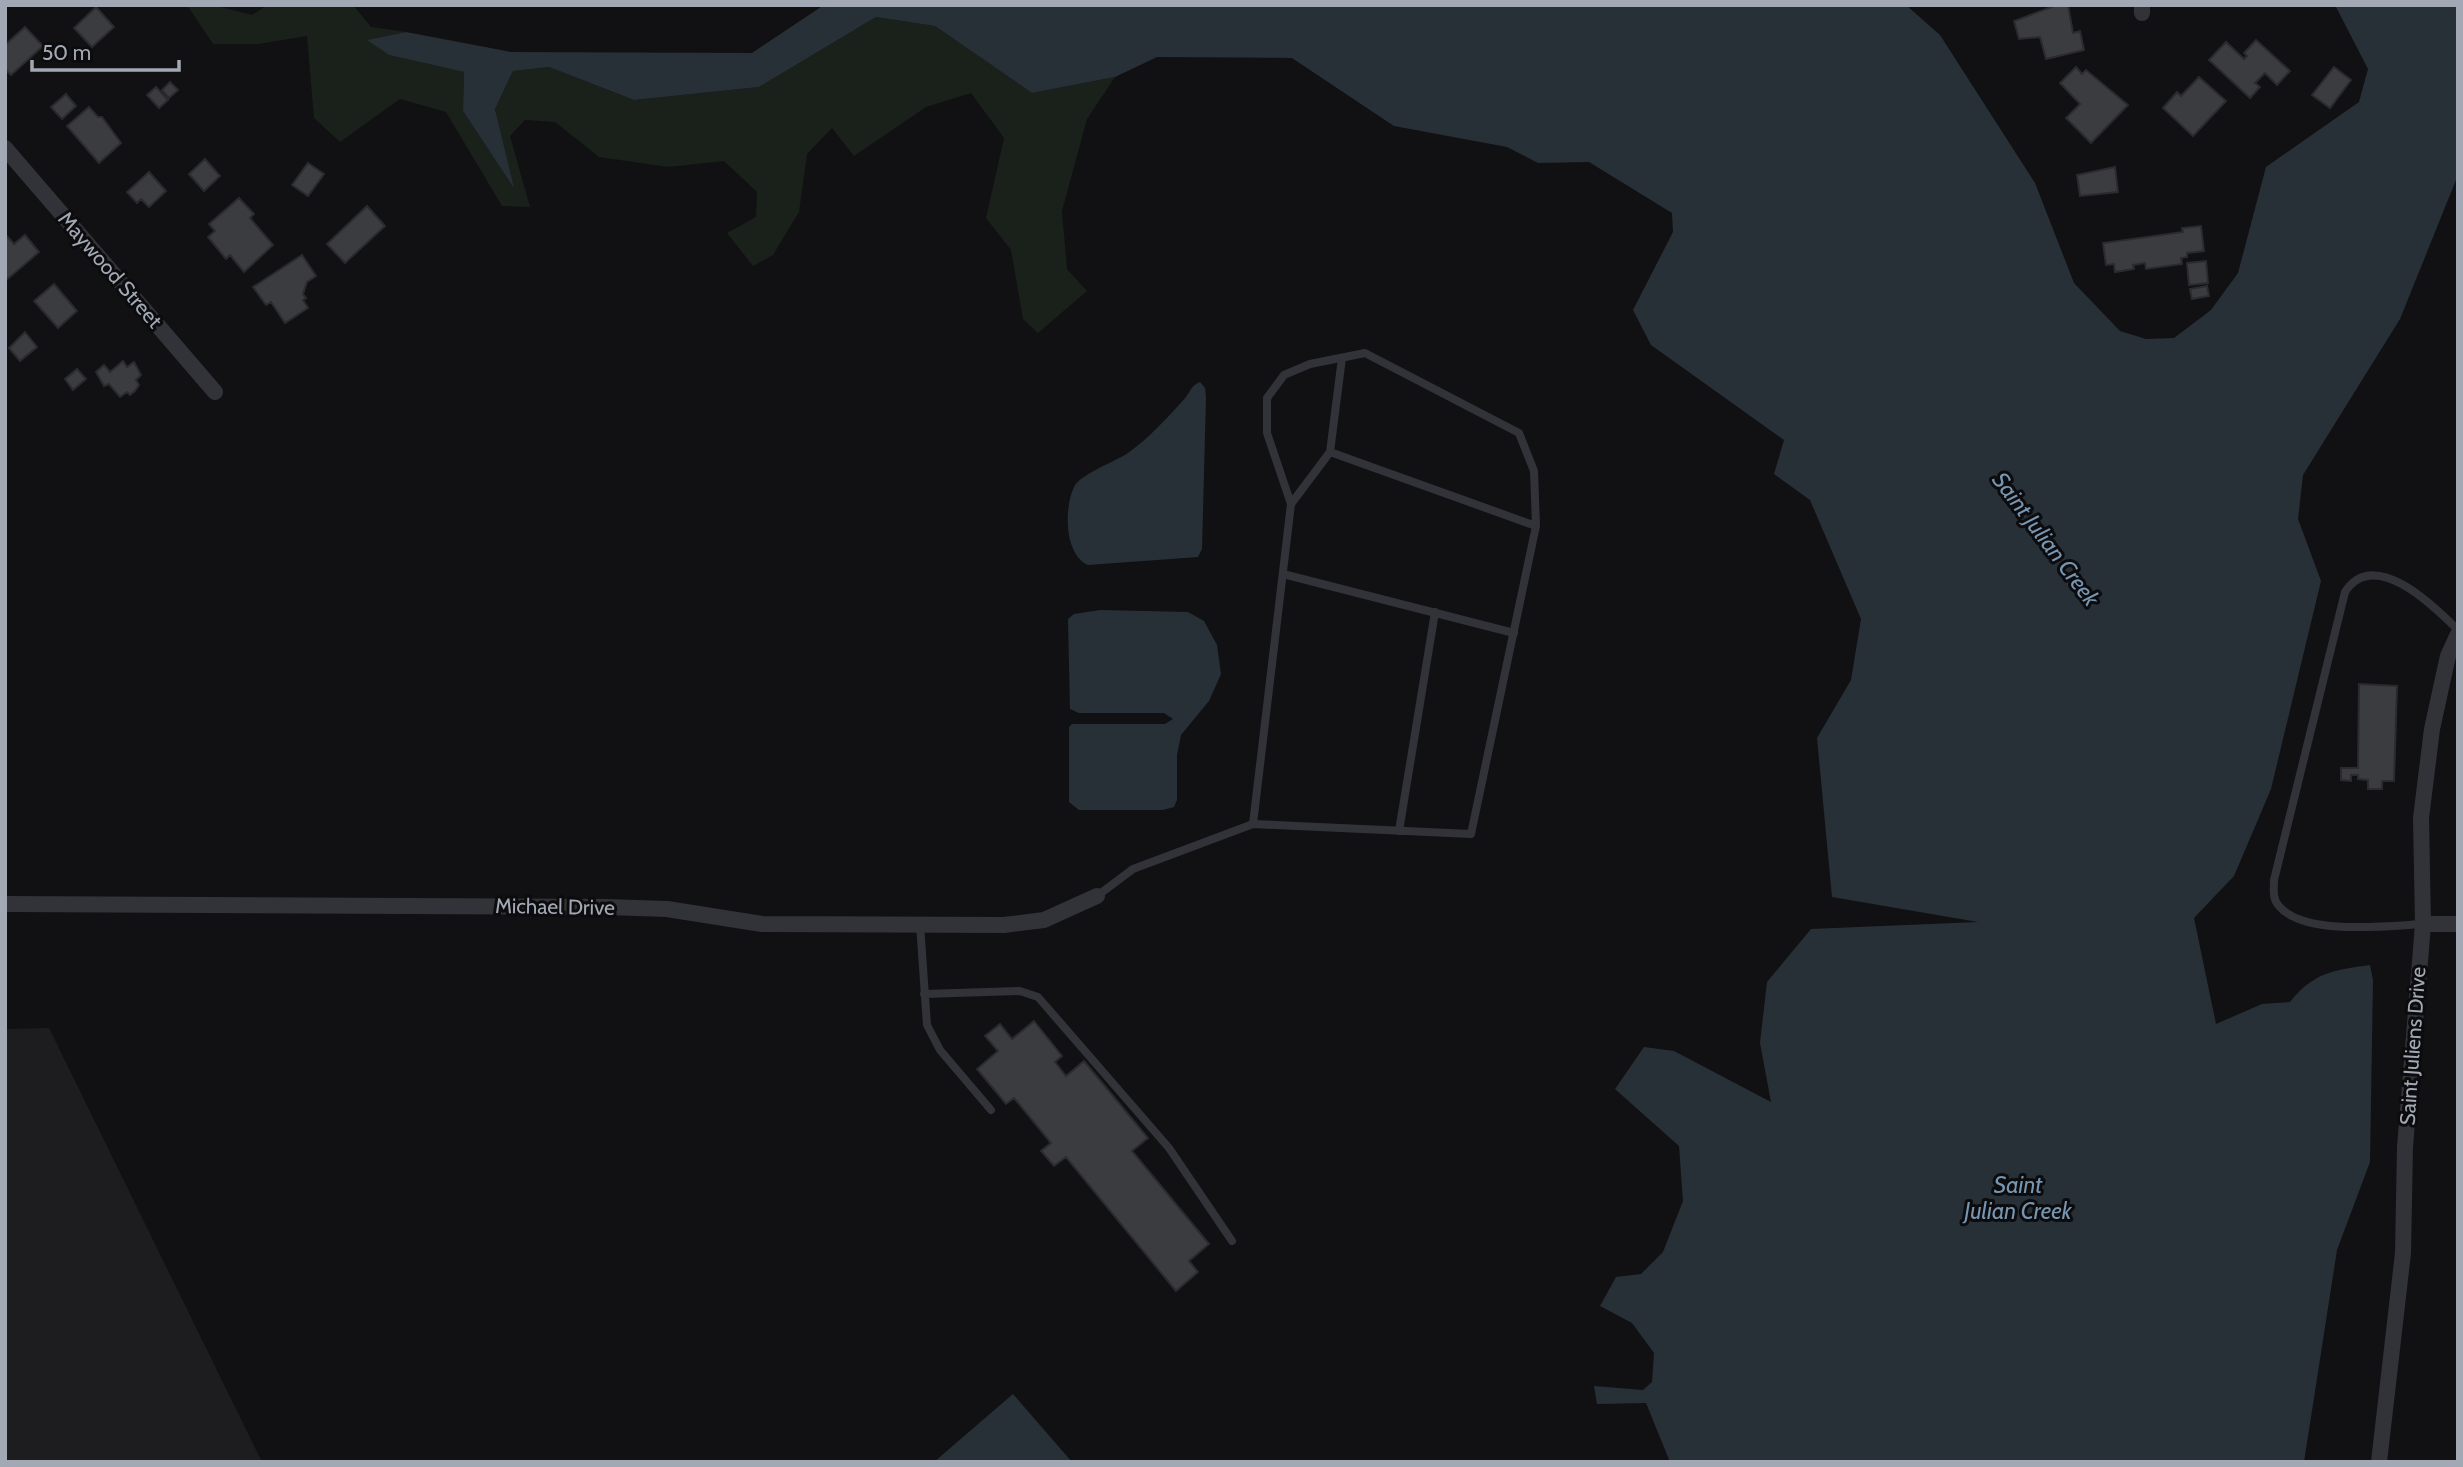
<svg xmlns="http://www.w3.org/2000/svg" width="2463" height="1467" font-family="Cabin,sans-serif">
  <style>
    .built { fill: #1d1d20 }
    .green { fill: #19211a }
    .water { fill: #273037 }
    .building { fill: #3b3c40; stroke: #2b2b2f; stroke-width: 2 }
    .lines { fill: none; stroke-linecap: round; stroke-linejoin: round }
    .service { stroke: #323338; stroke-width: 8 }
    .minor { stroke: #323338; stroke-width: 16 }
    .labels { text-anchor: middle; stroke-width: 6; stroke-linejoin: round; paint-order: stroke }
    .street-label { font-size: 21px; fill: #a2a8b4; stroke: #0c0c0e }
    .water-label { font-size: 23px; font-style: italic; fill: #7796b1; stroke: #0c0c0e }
  </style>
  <rect width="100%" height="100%" fill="#111113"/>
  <path class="built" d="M49,1028L262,1462H5V1029Z"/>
  <path class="green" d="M187,5H213L252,15L267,5H353L371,27L406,32L368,40L389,55L464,72L463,111L513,186L495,109L513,71L549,67L634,100L759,87L876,17L935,26L1032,93L1115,77L1087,119L1062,211L1067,269L1087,291L1038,333L1023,319L1011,250L986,218L1004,138L971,93L926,107L854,156L832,128L807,154L799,212L773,255L753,266L727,233L756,217L757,192L724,161L668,167L599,157L555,122L525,120L510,136L530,207L502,206L446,112L400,99L340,142L314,118L307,36L258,44H213Z"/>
  <path class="water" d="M824,5H1906L1940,35L2035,183L2074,283L2120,331L2146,339L2174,338L2211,310L2238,273L2266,167L2359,102L2368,69L2335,5H2458V175L2400,319L2303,475L2298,519L2321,581L2271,789L2234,876L2194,918L2216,1024L2262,1004L2290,1002C2314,972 2334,970 2370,965L2373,980L2370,1162L2337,1250L2304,1462H1670L1646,1403L1597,1404L1594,1386L1643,1390L1652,1382L1654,1353L1632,1323L1600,1306L1616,1277L1641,1274L1663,1252L1683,1201L1679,1146L1615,1089L1644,1047L1674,1051L1771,1102L1760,1043L1767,982L1811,929L1978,922L1832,897L1817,738L1851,680L1861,619L1810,500L1774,474L1784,440L1651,345L1633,310L1673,232L1672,213L1589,162L1538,163L1507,147L1394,126L1292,58L1157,57L1115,77L1032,93L935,26L876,17L759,87L634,100L549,67L513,71L495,109L514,188L463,111L464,72L389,55L367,40L406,32L511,52L752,53Z
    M1200,382L1205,388L1206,397L1202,549L1198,557L1088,565C1064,554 1064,508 1074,487C1080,474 1115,462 1128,453C1148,439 1170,415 1186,397C1191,390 1192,385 1200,382Z
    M1100,610L1188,612L1204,621L1217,645L1221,674L1209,701L1181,735L1177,755V800L1174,807L1163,810H1079L1069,802V727L1072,724H1165L1173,719L1164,713H1079L1070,709L1068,619L1074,614Z
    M1013,1394L1072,1462H934Z"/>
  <path class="building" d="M2057,5H2068L2073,33L2080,31L2084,50L2046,59L2040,37L2019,39L2014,21Z
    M96,7L114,27L92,47L74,28Z
    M25,27L43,46L11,75L5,69V45Z
    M2256,40L2290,71L2277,85L2265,73L2255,83L2260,87L2250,98L2209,60L2226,42L2244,59L2247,56L2244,53Z
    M2076,67L2082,74L2086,70L2128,105L2091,143L2066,118L2080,104L2060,83Z
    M2334,67L2351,80L2330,108L2312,95Z
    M2199,77L2226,101L2193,136L2163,108L2177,92L2181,96Z
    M170,82L178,90L169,98L162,90Z
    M156,87L168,100L159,108L147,95Z
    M66,94L76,106L62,119L51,107Z
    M89,107L98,117H102L121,143L99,163L67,126Z
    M205,159L220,176L204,191L189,174Z
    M308,163L324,174L308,196L292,185Z
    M2115,167L2118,192L2080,196L2077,175Z
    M149,172L166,191L149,207L141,199L137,203L127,192Z
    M239,198L254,214L250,218L273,245L244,272L230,255L226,259L208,237L215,231L209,224Z
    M367,206L385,226L345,263L327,244Z
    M2201,226L2204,251L2187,253V257L2181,258L2182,264L2146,269L2145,263L2133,265L2134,269L2115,272L2114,264L2106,265L2103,243L2183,232L2182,228Z
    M5,234L14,244L25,235L39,252L5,281Z
    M302,255L316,276L307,282L303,294L306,298L303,300L308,308L285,323L271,302L266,305L253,287Z
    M2206,261L2208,283L2189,285L2187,263Z
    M54,284L77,311L58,328L34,301Z
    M2207,286L2209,296L2192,299L2190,289Z
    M25,332L37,347L20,361L9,348Z
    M123,361L127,367L134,362L141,375L136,380L139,385L135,391L130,395L127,392L120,397L109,384L104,386L96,372L104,365L110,372Z
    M77,369L86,379L73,390L65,379Z
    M2359,684L2397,686L2394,781H2382V789H2368V780L2358,779V775H2351V781L2341,780V768H2358Z
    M1034,1021L1062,1056L1055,1062L1066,1076L1084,1061L1148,1138L1132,1151L1209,1244L1189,1261L1198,1272L1176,1291L1066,1157L1054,1166L1041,1151L1051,1143L1014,1098L1006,1104L977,1069L998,1051L985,1036L1000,1024L1012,1039Z"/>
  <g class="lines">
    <path class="service" d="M1330,452L1536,526
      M1291,504L1330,452L1342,358
      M1283,574L1514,633
      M1399,831L1435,612
      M1097,896L1133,869L1253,824L1291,504L1267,433V398L1284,375L1310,364L1365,353L1519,433L1534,471L1536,526L1471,834L1253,824
      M920,924L927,1025L940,1050L991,1110
      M2423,924C2387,926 2303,936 2279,906C2272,899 2274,889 2274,880L2345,592C2374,547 2433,605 2458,630
      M924,994L1020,991L1038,997L1169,1148L1232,1241"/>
    <path class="minor" d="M2142,5V13
      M5,148L215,392
      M5,904L607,907L667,909L762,924L1004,925L1044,920L1097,896
      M2423,924H2458
      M2379,1462L2403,1253L2405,1147L2423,924L2421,818L2432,729L2448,656L2458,634"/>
  </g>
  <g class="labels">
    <g class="street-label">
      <text transform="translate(110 270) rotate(49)" y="7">Maywood Street</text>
      <text transform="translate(555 907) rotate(1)" y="7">Michael Drive</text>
      <text transform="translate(2413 1046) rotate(-86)" y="7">Saint Juliens Drive</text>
    </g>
    <g class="water-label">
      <text transform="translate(2046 539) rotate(53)" y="8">Saint Julian Creek</text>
      <text x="2018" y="1193">Saint<tspan x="2018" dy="26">Julian Creek</tspan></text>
    </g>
  </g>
  <rect width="2463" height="1467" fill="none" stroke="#a2a8b4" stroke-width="14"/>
  <path d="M32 60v10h147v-10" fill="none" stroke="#a2a8b4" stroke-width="3.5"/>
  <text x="42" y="60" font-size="21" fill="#a2a8b4" stroke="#0c0c0e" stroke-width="5" paint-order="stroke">50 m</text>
</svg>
